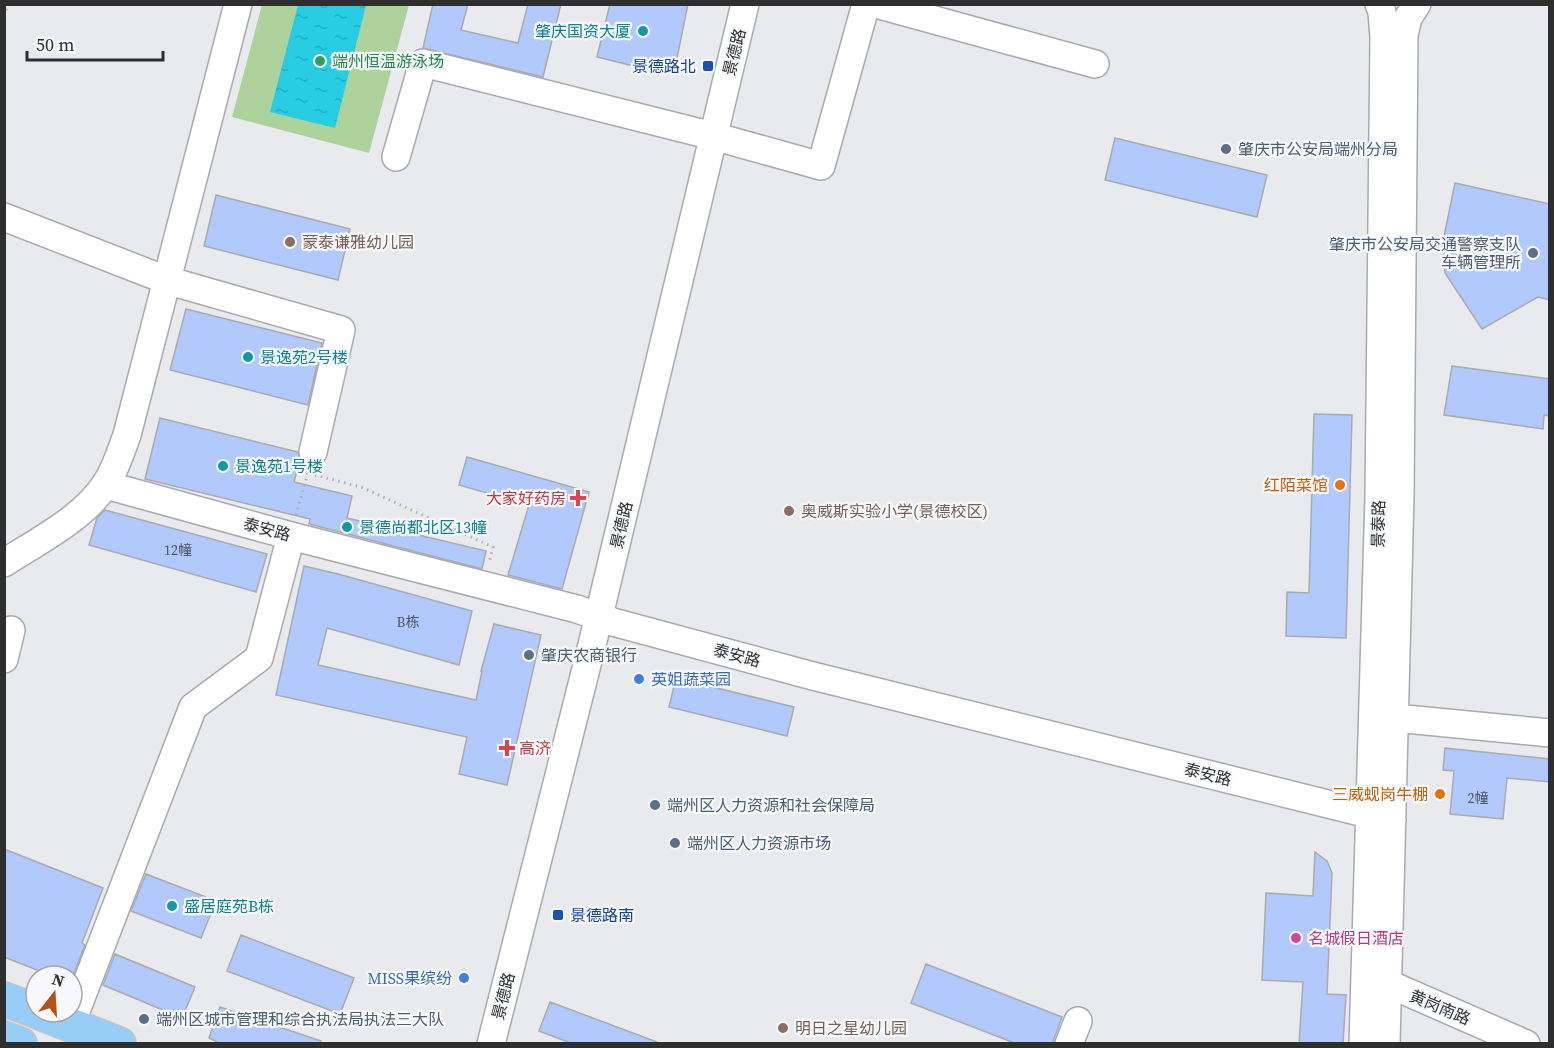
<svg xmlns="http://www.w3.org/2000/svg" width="1554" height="1048" font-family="'Source Serif 4','Noto Sans SC',serif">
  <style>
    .garden { fill: #add29b }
    .water { fill: url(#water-ripples) }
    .building { fill: #b1c9fc; stroke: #a9abad; stroke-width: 1.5 }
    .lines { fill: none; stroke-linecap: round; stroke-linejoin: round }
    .minor-casing { stroke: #a9aaac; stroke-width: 30 }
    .major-casing { stroke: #c4c4c5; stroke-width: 36 }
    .path { stroke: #afb0b2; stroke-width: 3; stroke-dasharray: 1.5 4.5; stroke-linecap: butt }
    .minor { stroke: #fff; stroke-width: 27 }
    .major { stroke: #97cef7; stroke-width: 33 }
    .culture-dot { fill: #0f9aa8; stroke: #f7f8fa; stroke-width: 2 }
    .leisure-dot { fill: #2e9e5b; stroke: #f7f8fa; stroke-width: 2 }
    .transit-dot { fill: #1a4fb4; stroke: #f7f8fa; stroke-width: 2 }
    .service-dot { fill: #5c6f8a; stroke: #f7f8fa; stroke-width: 2 }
    .education-dot { fill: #8d6e63; stroke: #f7f8fa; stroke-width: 2 }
    .food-dot { fill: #e8710a; stroke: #f7f8fa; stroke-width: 2 }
    .health-dot { fill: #e0444e; stroke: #f7f8fa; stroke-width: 2 }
    .shop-dot { fill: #3f7fe0; stroke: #f7f8fa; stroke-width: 2 }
    .hotel-dot { fill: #d1479c; stroke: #f7f8fa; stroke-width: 2 }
    .labels { text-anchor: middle; stroke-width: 4.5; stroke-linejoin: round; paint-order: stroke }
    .number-label { font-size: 14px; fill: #4f5562 }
    .culture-label { font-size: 16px; fill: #0d838f; stroke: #f7f8fa; text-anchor: start }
    .street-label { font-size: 16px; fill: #2e2e2f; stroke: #f7f8fa }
    .leisure-label { font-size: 16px; fill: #27864d; stroke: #f7f8fa; text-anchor: start }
    .transit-label { font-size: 16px; fill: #164399; stroke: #f7f8fa; text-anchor: end }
    .service-label { font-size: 16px; fill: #4e5e75; stroke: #f7f8fa; text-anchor: start }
    .education-label { font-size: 16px; fill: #785e54; stroke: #f7f8fa; text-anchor: start }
    .food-label { font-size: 16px; fill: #c56008; stroke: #f7f8fa; text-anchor: end }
    .health-label { font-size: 16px; fill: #be3a42; stroke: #f7f8fa; text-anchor: end }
    .shop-label { font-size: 16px; fill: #366cbe; stroke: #f7f8fa; text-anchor: start }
    .hotel-label { font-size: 16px; fill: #b23c85; stroke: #f7f8fa; text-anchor: start }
  </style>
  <defs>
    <pattern id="water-ripples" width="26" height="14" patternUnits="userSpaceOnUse" patternTransform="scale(1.5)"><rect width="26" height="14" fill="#26cde3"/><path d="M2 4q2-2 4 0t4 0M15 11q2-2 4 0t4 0" fill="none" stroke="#22b0c3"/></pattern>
  </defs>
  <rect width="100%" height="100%" fill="#e9eaed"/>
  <path class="garden" d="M262,5H409L369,153L232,117Z"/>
  <path class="water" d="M298,5H366L335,128L270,112Z"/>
  <path class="building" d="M433,4H468L461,30L518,43L528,4H561L543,77L423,48Z
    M610,4H688L677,58L649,70L597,57Z
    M1115,138L1267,175L1257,217L1105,180Z
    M1455,183L1550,204V300L1538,297L1482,329L1445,273L1442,246Z
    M216,195L350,229L338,280L204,246Z
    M186,309L322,343L308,405L170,370Z
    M1452,366L1550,379V416L1544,415L1543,429L1444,415Z
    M1314,414L1352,415L1346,638L1286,636L1287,592L1309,593Z
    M160,418L298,452L300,460L294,482L352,496L347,518L486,551L482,569L309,524L310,519L145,479Z
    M467,457L589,492L562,589L508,575L529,505L459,485Z
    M105,510L267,554L256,592L89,545L97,518Z
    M304,566L338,574L472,611L459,665L327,628L318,665L476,700L482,671H481L494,624L541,635L507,785L459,774L467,737L276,695Z
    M676,678L794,707L787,736L669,707Z
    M1445,748L1550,759V782L1507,778L1503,819L1450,814L1454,771L1443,770Z
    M4,849L103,888L82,943L85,945L73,976H52L4,957Z
    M1315,852L1327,861L1332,873L1327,994L1346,995L1343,1044H1299L1303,982L1262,980L1266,893L1313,896Z
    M146,874L216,901L201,938L131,911Z
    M241,935L354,978L340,1014L227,971Z
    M115,954L195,987L182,1018L103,985Z
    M926,964L1062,1017L1052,1044H1017L911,1003Z
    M550,1002L657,1042V1044H573L539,1031Z
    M220,1007L321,1041L320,1044H221L209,1038Z"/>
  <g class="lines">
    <g class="minor-casing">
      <path id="minor" d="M876,4L1095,64
        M396,157L423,63L713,136L821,166L866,4
        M4,217L166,280L341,330L313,452
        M106,485L291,536L577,609L613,622L809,675L1392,820
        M4,563C38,541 86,517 107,482C116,468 121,451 127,435L238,4
        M4,659L11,630
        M1395,718L1550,733
        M1389,984L1526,1044
        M71,1024L193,707L259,658L291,536
        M491,1044L592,645L745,4
        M1069,1044L1078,1021
        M1363,1044L1379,496L1384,37L1382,12L1379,4
        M1386,1044L1400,495L1404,35L1408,18L1417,4"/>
    </g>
    <g class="major-casing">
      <path id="major" d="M4,999L36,1011
        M38,1012L119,1044
        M4,1038L20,1044"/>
    </g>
    <path class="path" d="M4,16L8,4
      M315,475L361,487L493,547L489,563
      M296,515L308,472"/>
    <use href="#minor" class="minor"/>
    <use href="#major" class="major"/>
  </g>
  <g class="culture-dot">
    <circle cx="643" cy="31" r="6"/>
    <circle cx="248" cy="357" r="6"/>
    <circle cx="223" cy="466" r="6"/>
    <circle cx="347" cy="527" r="6"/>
    <circle cx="172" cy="906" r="6"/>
  </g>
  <circle class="leisure-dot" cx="320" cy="61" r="6"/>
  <g class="transit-dot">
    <rect x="702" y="60" width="12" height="12" rx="3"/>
    <rect x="552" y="909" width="12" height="12" rx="3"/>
  </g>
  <g class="service-dot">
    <circle cx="1226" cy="149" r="6"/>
    <circle cx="1533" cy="253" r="6"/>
    <circle cx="529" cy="655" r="6"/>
    <circle cx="655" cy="805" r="6"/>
    <circle cx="675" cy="843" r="6"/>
    <circle cx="144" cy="1019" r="6"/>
  </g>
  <g class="education-dot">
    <circle cx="290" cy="242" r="6"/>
    <circle cx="789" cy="511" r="6"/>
    <circle cx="783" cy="1028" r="6"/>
  </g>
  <g class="food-dot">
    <circle cx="1340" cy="485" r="6"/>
    <circle cx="1440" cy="794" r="6"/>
  </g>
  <g class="health-dot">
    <path d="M575 489h6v6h6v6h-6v6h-6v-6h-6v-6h6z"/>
    <path d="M504 739h6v6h6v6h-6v6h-6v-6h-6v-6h6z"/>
  </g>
  <g class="shop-dot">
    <circle cx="639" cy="679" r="6"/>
    <circle cx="464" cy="978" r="6"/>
  </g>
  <circle class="hotel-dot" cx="1296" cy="938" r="6"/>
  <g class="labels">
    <g class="number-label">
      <text x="178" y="555">12幢</text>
      <text x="408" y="627">B栋</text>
      <text x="1478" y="803">2幢</text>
    </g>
    <g class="culture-label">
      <text x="631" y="37" text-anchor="end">肇庆国资大厦</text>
      <text x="260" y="363">景逸苑2号楼</text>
      <text x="235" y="472">景逸苑1号楼</text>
      <text x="359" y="533">景德尚都北区13幢</text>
      <text x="184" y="912">盛居庭苑B栋</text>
    </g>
    <g class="street-label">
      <text transform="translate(734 52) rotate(-76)" y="6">景德路</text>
      <text transform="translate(1378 524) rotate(-89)" y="6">景泰路</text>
      <text transform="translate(621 525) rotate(-77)" y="6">景德路</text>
      <text transform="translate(267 529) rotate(15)" y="6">泰安路</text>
      <text transform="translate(737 655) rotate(15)" y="6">泰安路</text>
      <text transform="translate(1208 774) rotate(14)" y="6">泰安路</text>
      <text transform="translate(503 996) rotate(-76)" y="6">景德路</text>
      <text transform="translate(1440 1007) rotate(23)" y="6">黄岗南路</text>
    </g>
    <g class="leisure-label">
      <text x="332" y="67">端州恒温游泳场</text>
    </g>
    <g class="transit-label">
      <text x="696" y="72">景德路北</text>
      <text x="570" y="921" text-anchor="start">景德路南</text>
    </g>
    <g class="service-label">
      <text x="1238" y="155">肇庆市公安局端州分局</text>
      <text x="1521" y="250" text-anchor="end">肇庆市公安局交通警察支队<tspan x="1521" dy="18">车辆管理所</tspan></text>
      <text x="541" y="661">肇庆农商银行</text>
      <text x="667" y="811">端州区人力资源和社会保障局</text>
      <text x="687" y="849">端州区人力资源市场</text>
      <text x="156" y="1025">端州区城市管理和综合执法局执法三大队</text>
    </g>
    <g class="education-label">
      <text x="302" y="248">蒙泰谦雅幼儿园</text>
      <text x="801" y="517">奥威斯实验小学(景德校区)</text>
      <text x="795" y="1034">明日之星幼儿园</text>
    </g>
    <g class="food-label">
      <text x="1328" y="491">红陌菜馆</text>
      <text x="1428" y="800">三威蚬岗牛棚</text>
    </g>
    <g class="health-label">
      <text x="566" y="504">大家好药房</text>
      <text x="519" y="754" text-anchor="start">高济</text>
    </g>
    <g class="shop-label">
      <text x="651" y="685">英姐蔬菜园</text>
      <text x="452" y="984" text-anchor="end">MISS果缤纷</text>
    </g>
    <g class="hotel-label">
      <text x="1308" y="944">名城假日酒店</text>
    </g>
  </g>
  <rect width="1554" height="1048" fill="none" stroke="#2e2e2f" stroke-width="12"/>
  <g transform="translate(54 994) rotate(17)"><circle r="28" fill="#f7f8fa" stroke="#a7a7a9" stroke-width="1.5"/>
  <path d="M0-4.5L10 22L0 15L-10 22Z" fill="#b45313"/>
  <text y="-9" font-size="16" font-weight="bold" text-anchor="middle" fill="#2e2e2f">N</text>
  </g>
  <path d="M27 51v9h136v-9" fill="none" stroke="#2e2e2f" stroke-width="3"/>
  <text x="36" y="51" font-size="18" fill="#2e2e2f" stroke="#f7f8fa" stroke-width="4.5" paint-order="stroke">50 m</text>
</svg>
